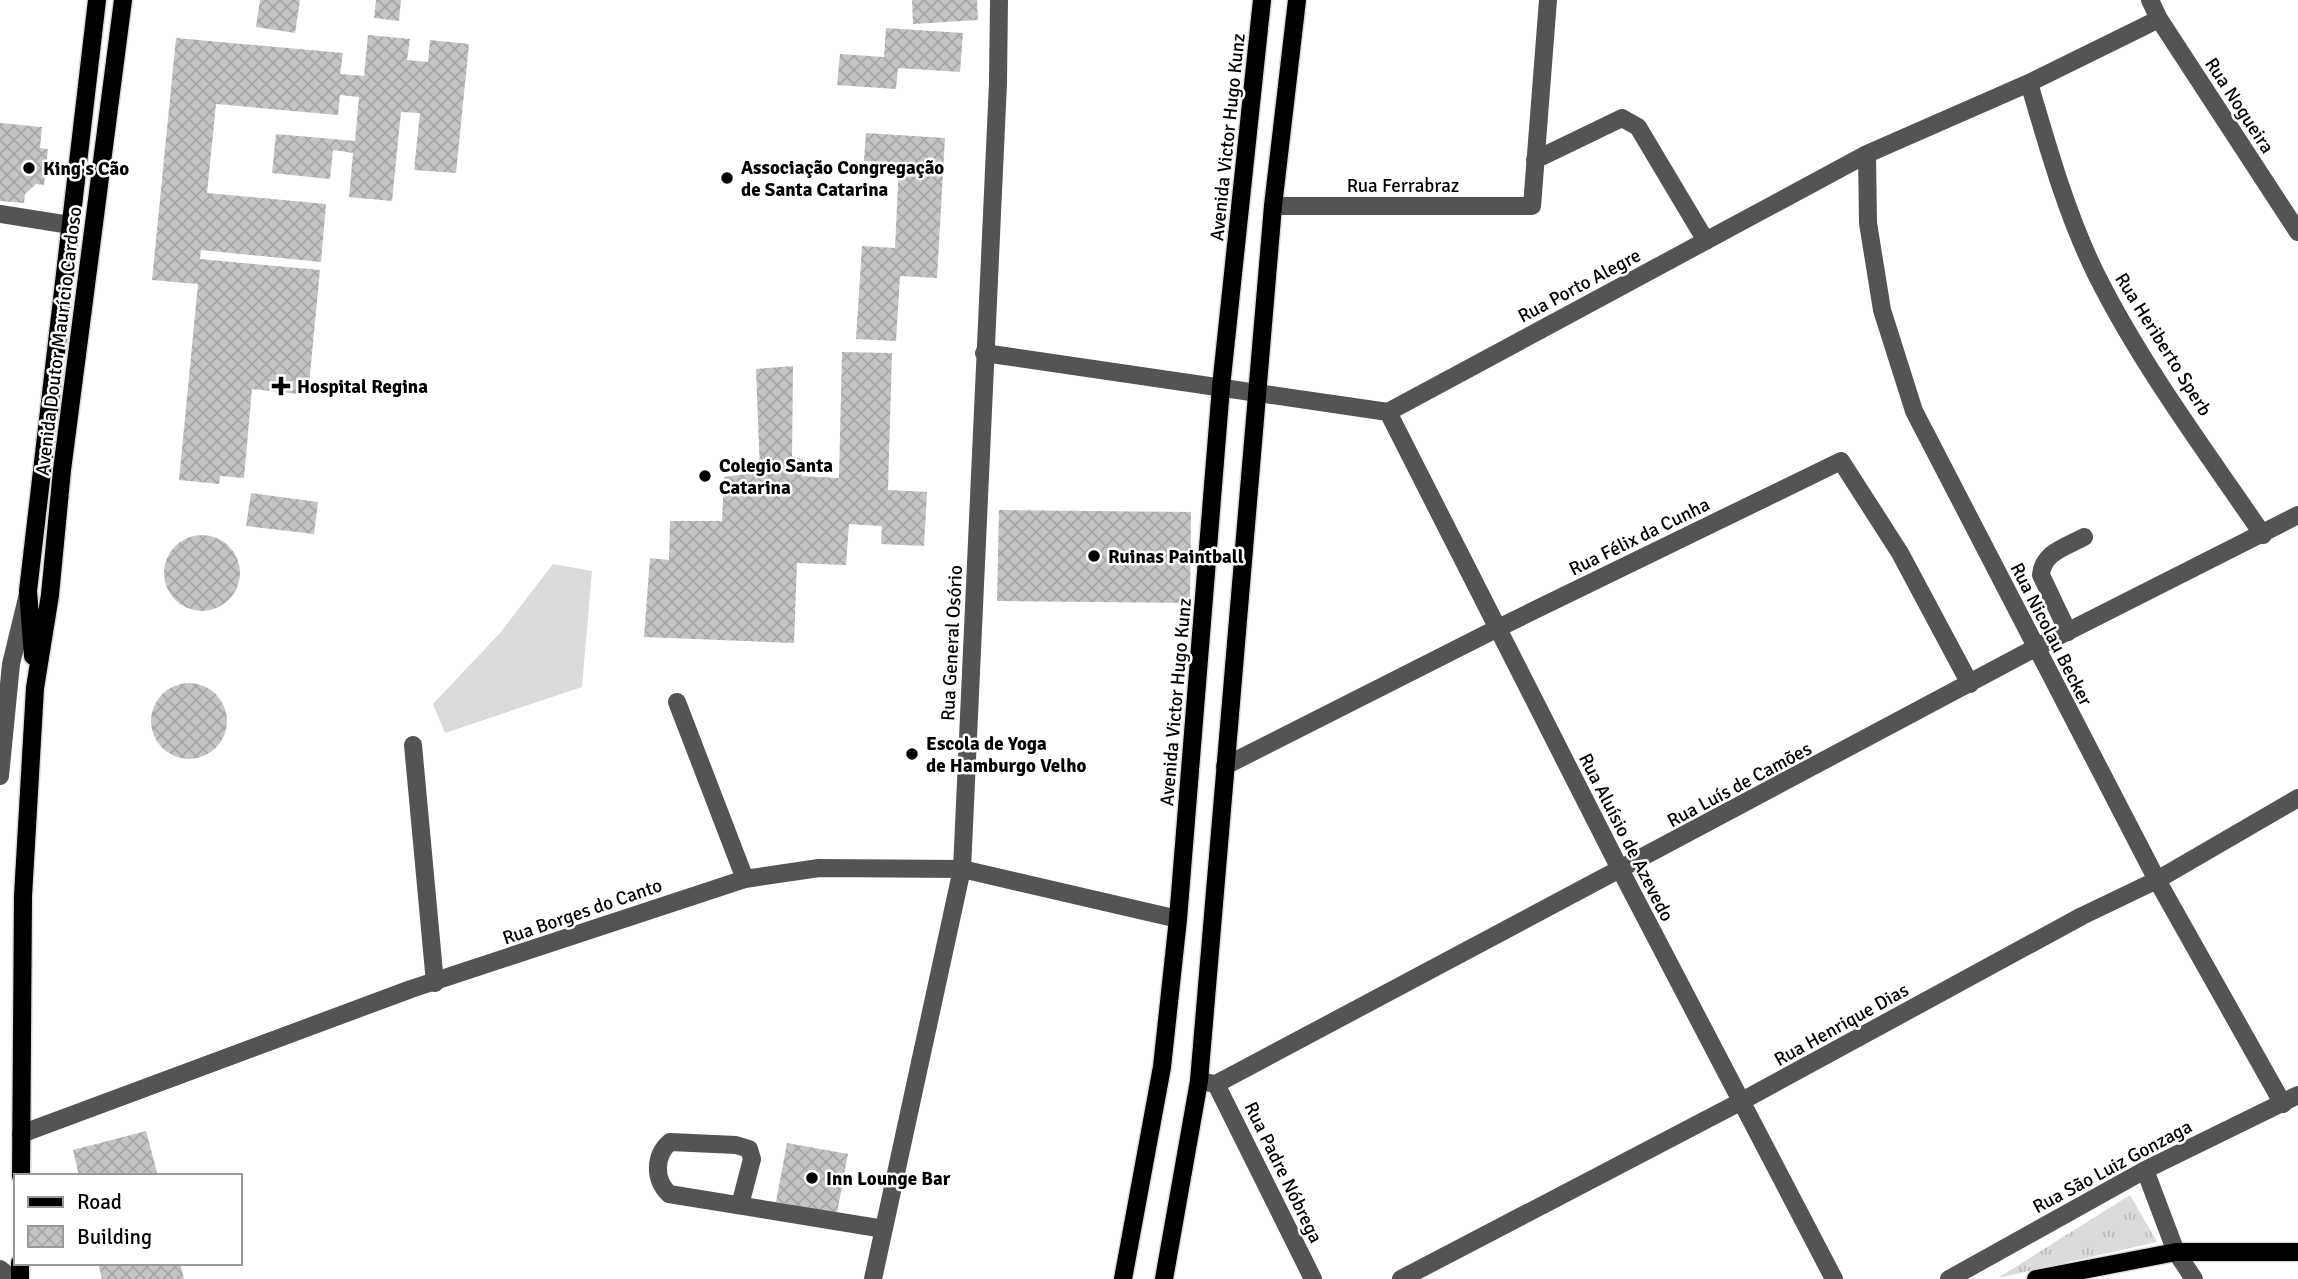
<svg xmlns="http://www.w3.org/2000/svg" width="2298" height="1279" font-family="Signika,sans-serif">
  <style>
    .grass { fill: url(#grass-tufts) }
    .pitch { fill: #dbdbdb }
    .building { fill: url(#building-cross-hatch) }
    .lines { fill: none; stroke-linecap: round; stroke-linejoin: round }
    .major-casing { stroke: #dbdbdb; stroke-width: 21 }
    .minor { stroke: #545454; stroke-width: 18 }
    .major { stroke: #000; stroke-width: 18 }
    .poi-dot { fill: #000; stroke: #fff; stroke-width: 2.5 }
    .labels { text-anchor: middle; stroke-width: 5; stroke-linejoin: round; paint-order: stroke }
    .street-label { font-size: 19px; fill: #000; stroke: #fff }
    .poi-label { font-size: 19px; font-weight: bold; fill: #000; stroke: #fff; text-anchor: start }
  </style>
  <defs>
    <pattern id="grass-tufts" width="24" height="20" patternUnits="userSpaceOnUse" patternTransform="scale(1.75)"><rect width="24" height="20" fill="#dbdbdb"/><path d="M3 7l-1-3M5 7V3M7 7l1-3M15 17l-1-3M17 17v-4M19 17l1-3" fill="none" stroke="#bababa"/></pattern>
    <pattern id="building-cross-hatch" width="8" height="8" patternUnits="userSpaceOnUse" patternTransform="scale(1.75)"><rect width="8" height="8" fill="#c4c4c4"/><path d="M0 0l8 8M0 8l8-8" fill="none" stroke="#a7a7a7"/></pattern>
  </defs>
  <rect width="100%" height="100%" fill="#fff"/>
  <path class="grass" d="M2130,1195L2157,1242L1998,1278Z"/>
  <path class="pitch" d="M553,564L592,571L582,687L445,733L433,704L500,633Z"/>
  <path class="building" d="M260,0H300L295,33L256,27Z
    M376,0H401L399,21L374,18Z
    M912,0H977L978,20L913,24Z
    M886,28L963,33L960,72L898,68L896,89L837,85L840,54L884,57Z
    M368,35L410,39L407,60L428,62L430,40L469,44L456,173L414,170L420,113L401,112L392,201L349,197L353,153L333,150L330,179L272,173L276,134L355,141L359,97L340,95L338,115L216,104L207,193L326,204L321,262L201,250L200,259L320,270L308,395L252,389L244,478L220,476L219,484L179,480L198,284L152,280L176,38L343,53L340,74L364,76Z
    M0,123L42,127L40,148L48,149L44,185L36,184L25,194L24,203L0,201Z
    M866,133L945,138L937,278L900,276L896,341L856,339L862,246L895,248L899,163L864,161Z
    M842,352L892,353L888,490L927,492L924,546L881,544L882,526L849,524L846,565L797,563L794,643L644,637L650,558L669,560L670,521H722L724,477L760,472L756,369L793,366L792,457L803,459L802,476L839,478Z
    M251,493L318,502L314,534L246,526Z
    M999,510L1191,512L1190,603L997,601Z
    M164 573a38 38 0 1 1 76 0a38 38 0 1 1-76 0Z
    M151 721a38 38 0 1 1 76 0a38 38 0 1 1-76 0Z
    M146,1131L158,1176H79L73,1150Z
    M787,1143L848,1154L837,1213L776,1202Z
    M98,1263H180L184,1279H102Z"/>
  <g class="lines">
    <g class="major-casing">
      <path id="major" d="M33,656L28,591L97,0
        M21,1176L23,896L35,688L50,595L62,470L123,0
        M20,1279V1263
        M1123,1279L1162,1067L1178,919L1221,387L1262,0
        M1164,1279L1199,1081L1273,206L1297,0
        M2036,1279L2176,1252H2298"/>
    </g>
    <path class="minor" d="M2150,0L2159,19L2298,232
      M2029,83C2048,147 2066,213 2096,274C2142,366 2205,450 2263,535
      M1867,154L1868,223L1882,310L1914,411L2157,880L2283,1104
      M1535,160L1622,118L1638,127L1706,241
      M1273,206H1532L1548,0
      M0,214L70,225
      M984,353L1388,412L1867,154L2029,83L2159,19
      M1388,412L1621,871L1834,1279
      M2068,632L2041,575C2043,552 2066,547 2084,537
      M677,702L745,879
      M413,745L435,983
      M1225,766L1496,629L1841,461L1900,553L1970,684
      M0,776L11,664L27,598
      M1199,1081L1216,1084L2035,648L2298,515
      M1216,1084L1313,1279
      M21,1134L411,989L745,879L819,868L962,869L1178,919
      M2145,1170L2176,1252L2194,1279
      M740,1205L752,1159L749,1149L736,1145L670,1142C654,1156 654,1179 669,1194L884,1229
      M0,1269L12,1279
      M873,1279L962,869L998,83L999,0
      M1401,1279L1740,1102L2082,916L2157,880L2298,798
      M1949,1279L2145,1170L2298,1095"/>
    <use href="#major" class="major"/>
  </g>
  <g class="poi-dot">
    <circle cx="29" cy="168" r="7"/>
    <circle cx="727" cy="178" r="7"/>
    <path d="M277.5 375.5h7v7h7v7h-7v7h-7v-7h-7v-7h7z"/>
    <circle cx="705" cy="476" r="7"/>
    <circle cx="1094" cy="556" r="7"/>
    <circle cx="912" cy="754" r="7"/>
    <circle cx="812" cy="1178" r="7"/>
  </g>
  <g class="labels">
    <g class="street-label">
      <text transform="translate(2240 105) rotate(57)" y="7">Rua Nogueira</text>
      <text transform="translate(1227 137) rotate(-84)" y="7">Avenida Victor Hugo Kunz</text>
      <text x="1403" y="192">Rua Ferrabraz</text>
      <text transform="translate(1579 285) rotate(-28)" y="7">Rua Porto Alegre</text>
      <text transform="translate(58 341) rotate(-83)" y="7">Avenida Doutor Maurício Cardoso</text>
      <text transform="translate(2164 344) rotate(58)" y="7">Rua Heriberto Sperb</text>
      <text transform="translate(1639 536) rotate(-26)" y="7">Rua Félix da Cunha</text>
      <text transform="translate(2052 634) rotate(63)" y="7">Rua Nicolau Becker</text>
      <text transform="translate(951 643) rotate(-87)" y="7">Rua General Osório</text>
      <text transform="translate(1175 702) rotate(-85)" y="7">Avenida Victor Hugo Kunz</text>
      <text transform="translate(1739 784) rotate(-28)" y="7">Rua Luís de Camões</text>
      <text transform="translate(1627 837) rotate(63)" y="7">Rua Aluísio de Azevedo</text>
      <text transform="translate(582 911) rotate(-19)" y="7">Rua Borges do Canto</text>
      <text transform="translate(1841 1024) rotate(-29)" y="7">Rua Henrique Dias</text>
      <text transform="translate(2112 1166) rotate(-28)" y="7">Rua São Luiz Gonzaga</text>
      <text transform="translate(1284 1172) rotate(64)" y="7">Rua Padre Nóbrega</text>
    </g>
    <g class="poi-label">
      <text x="741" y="174">Associação Congregação<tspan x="741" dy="22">de Santa Catarina</tspan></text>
      <text x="43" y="175">King's Cão</text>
      <text x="297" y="393">Hospital Regina</text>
      <text x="719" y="472">Colegio Santa<tspan x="719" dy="22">Catarina</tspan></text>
      <text x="1108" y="563">Ruinas Paintball</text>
      <text x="926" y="750">Escola de Yoga<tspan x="926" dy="22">de Hamburgo Velho</tspan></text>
      <text x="826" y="1185">Inn Lounge Bar</text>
    </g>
  </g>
  <rect x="14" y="1174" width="228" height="91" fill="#ffffff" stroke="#999999" stroke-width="2"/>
  <rect x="28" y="1197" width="35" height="10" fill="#000000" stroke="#999999" stroke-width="2"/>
  <text x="77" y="1209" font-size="21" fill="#000000">Road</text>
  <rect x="28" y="1226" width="35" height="21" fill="url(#building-cross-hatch)" stroke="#999999" stroke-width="2"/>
  <text x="77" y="1244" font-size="21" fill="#000000">Building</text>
</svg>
